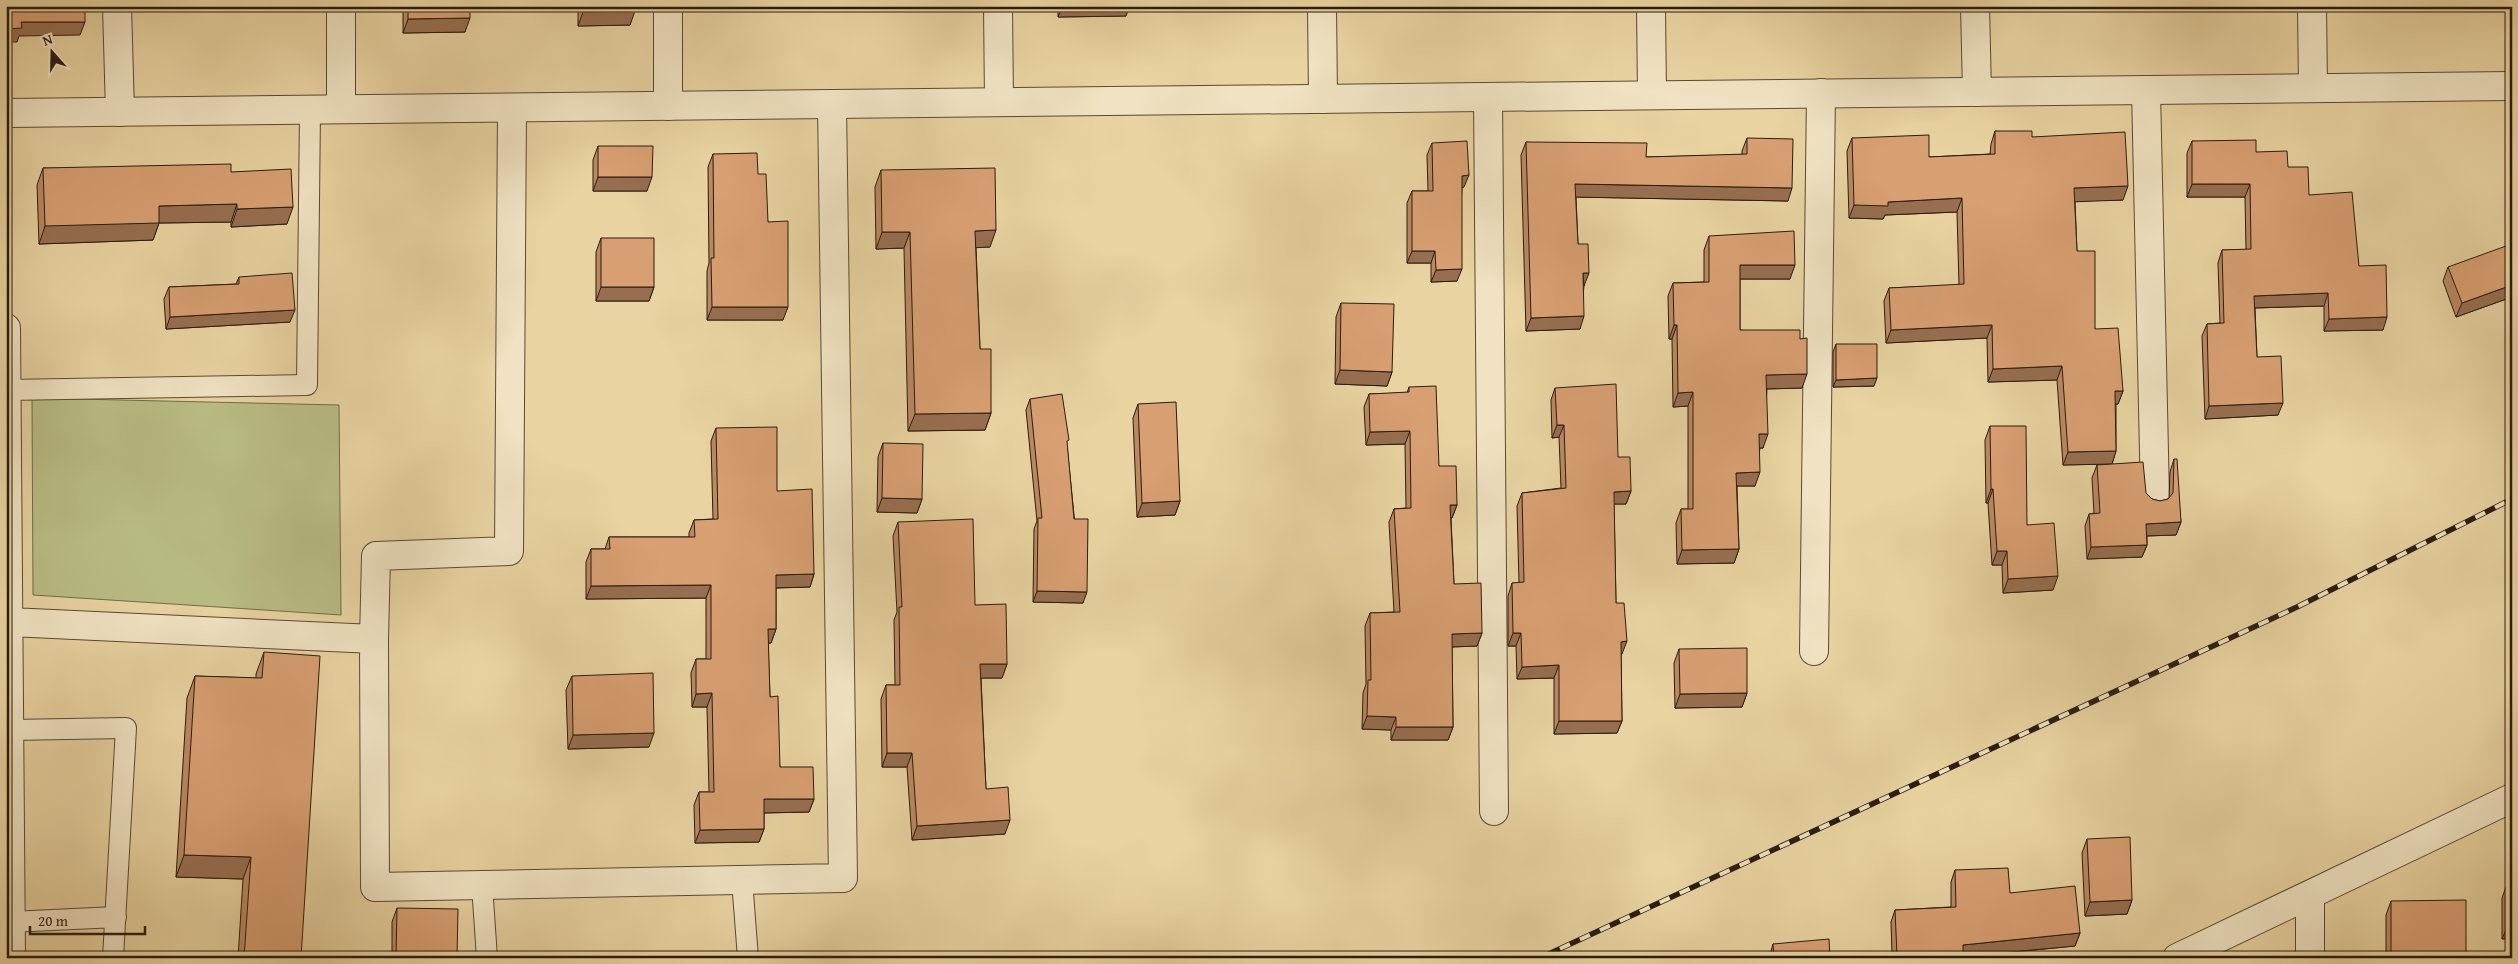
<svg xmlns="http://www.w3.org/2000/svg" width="2518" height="964" font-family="'Gentium Book Plus',serif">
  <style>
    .green { fill: #b8bc83; stroke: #716c4a }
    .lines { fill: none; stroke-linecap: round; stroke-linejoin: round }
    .service-casing { stroke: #5a4934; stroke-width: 22 }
    .minor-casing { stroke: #5a4934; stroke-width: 30 }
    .tertiary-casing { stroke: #5a4934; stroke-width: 30 }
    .service { stroke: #f0e2c2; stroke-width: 20 }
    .minor { stroke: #f0e2c2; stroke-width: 28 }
    .tertiary { stroke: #f0e2c2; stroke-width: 28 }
    .rail-casing { stroke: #2a1b10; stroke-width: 5.5 }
    .rail { stroke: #f0e2c2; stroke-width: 4; stroke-dasharray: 11; stroke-linecap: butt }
    .wall { fill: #ba8962; stroke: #2a1b10 }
    .shaded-wall { fill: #976f50; stroke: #2a1b10 }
    .building { fill: #d89f72; stroke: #2a1b10 }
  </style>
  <rect width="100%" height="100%" fill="#e8d3a1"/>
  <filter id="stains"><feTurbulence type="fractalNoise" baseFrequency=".004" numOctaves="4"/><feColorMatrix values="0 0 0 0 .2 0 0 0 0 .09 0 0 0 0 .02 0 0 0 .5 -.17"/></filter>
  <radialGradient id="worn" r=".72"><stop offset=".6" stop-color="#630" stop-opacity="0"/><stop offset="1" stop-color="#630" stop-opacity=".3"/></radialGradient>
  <path class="green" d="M32,398L339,405L341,615L33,595Z"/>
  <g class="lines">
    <g class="service-casing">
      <path id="service" d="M7,390L307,385L310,110
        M10,730L126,728L113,958
        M742,880L748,958
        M482,885L487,958
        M10,922L116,917"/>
    </g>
    <g class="minor-casing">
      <path id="minor" d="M117,6L120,112
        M668,6V106
        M998,6L999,102
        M1322,6L1323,99
        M1651,6L1652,95
        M1975,6L1977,92
        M2312,6L2313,88
        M2146,90L2155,498
        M1488,97L1494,811
        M341,109V6
        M6,328L11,958
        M10,622L374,639L375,887L843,878L832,104
        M374,639L376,556L509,551L512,108
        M1814,651L1821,93
        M2310,896V958
        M2177,958L2512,798"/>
    </g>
    <g class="tertiary-casing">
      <path id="tertiary" d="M6,113L2512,86"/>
    </g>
    <use href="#service" class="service"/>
    <use href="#minor" class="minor"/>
    <use href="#tertiary" class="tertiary"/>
    <g class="rail-casing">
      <path id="rail" d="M1540,958L2297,607L2512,499"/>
    </g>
    <use href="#rail" class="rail"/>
  </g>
  <path class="wall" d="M403,6H470L465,32L403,33Z
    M578,6H635L630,25L578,26Z
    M1058,6H1129L1126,16L1058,17Z
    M2508,6H2512V33H2508Z
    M1995,131L2032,137L2123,200L2075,201L2077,251L2095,329L2123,391L2118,404H2116V451L2112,464L2152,499L2160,501L2168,499L2169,498L2170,472L2174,459L2181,522L2176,535L2147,536V545L2142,557L2087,559L2085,526L2089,514L2094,513L2092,478L2097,465L2109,464L2063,465L2057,380L1988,382L1987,338L1886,343L1884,301L1889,288L1959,285L1957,212L1885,215L1883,219L1849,218L1847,151L1852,138L1929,157L1990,154L1991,144Z
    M1747,138L1788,201L1576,197L1578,244L1584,286L1580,329L1526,331L1521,155L1526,142L1646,157L1742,155V151Z
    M2192,141L2256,152L2288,167L2309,195L2359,266L2383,330L2324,331V306L2255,308L2257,357L2278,415L2205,419L2202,336L2207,324L2220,323L2218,263L2222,250H2246L2245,197H2187V153Z
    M1432,143L1464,187H1462L1457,281L1431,282V263H1407V203L1412,191H1428L1427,155Z
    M598,146L647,191H593V160Z
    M713,154L758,174L768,222L783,320H707V271L709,263L708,167Z
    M43,168L231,172L287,224L231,227V222L159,223L153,240L39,244L37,185Z
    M881,170L990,247H976L980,349L991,413L985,430L908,431L904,248L876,249L875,187Z
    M1709,236L1790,279H1740V330L1800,339L1802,388L1767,389L1763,448H1760L1755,486H1737L1739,549L1734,563L1677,564L1676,523L1681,509H1688V406L1673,407L1672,339H1669L1668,296L1673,283L1704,282V250Z
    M601,238L654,287L649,301H596V252Z
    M2512,262V297L2456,317L2443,281L2448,267Z
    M239,277L290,322L166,329L164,299L169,287L236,284Z
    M1341,303L1392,372L1387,386L1335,384L1336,317Z
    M1836,344L1874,386L1833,387V352Z
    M1409,387L1439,466L1457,505L1452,518H1451L1454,584L1482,633L1477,646L1452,647L1453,727L1448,740H1391V730L1362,729L1363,693L1366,684L1365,626L1370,613L1394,612L1389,522L1394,509L1406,508L1405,444L1366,445L1364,407L1369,394L1407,393Z
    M1555,388L1618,457L1631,491L1626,504H1614L1616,603L1622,654H1621L1622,721L1617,733L1554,734V678L1517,679L1516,646H1508V596L1512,583H1519L1517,506L1522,493L1561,488L1559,437L1552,438L1551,400Z
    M1030,399L1067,446L1083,603L1033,602L1034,529L1037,521L1026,410Z
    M1138,404L1180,501L1175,515L1137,517L1133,418Z
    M1990,426L2027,525L2053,590L2003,593L2002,565H1992L1988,503H1986L1985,440Z
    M716,428L777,491L814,574L810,587L776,588V629L771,643H768L770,697L780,767L814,799L809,812L764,813V829L759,842L695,843L694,805L699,792H709L707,707H692L691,673L696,659H706V598L586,599V562L591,549H605L609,537H689V533L694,520L713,519L711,441Z
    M883,443L922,499L917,513L877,512L878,457Z
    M898,522L975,605L1007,664L1002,678H981L986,789L1005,834L912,840L907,767H882L881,699L886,685H895L894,620L897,612L893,536Z
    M1679,649L1747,693L1742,707L1675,708L1674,663Z
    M264,652L301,958H238L243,879L176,877L187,698L195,676L256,678V674Z
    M572,676L649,747L568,749L566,690Z
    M2087,839L2132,900L2127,914L2085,916L2082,853Z
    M1955,870L2010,893L2080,933L2075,946L1963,957V958H1769L1773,944L1830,958L1892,955L1891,922L1895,910L1951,907V882Z
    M2507,884H2512V938L2502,939V898Z
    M2391,901L2466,954L2465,958H2386V915Z
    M397,908L457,958H392V922Z"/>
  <path class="shaded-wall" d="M1062,6H1129L1126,16L1058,17Z
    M1187,6H1246L1245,9H1186Z
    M2344,6H2378L2344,8Z
    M635,11L630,25L578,26L583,12Z
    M470,18L465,32L403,33L408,19Z
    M21,22H85L80,35L19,36L17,42H6V29Z
    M2512,24V33H2508Z
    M1469,175L1464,187L1458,188L1462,176Z
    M598,177H652L647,191H593Z
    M1575,184L1792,188L1788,201L1571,197Z
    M2192,184H2250L2245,197H2187Z
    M2128,186L2123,200L2070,202L2074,188Z
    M1962,198L1957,212L1885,215L1883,219L1849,218L1854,205L1888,202Z
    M237,204L231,222L159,223L153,240L39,244L45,226L159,206Z
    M293,207L287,224L231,227L237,209Z
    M996,230L990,247L969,248L975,231Z
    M882,232H910L904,248L876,249Z
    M1412,251H1435L1431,263H1407Z
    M1740,265H1795L1790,279H1735Z
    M1462,269L1457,281L1431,282L1436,270Z
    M1583,273H1589L1584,286Z
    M2512,285V297L2456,317L2462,303Z
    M601,287H654L649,301H596Z
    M2328,293L2324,306L2250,308L2254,296Z
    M712,307H788L783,320H707Z
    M295,310L290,322L166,329L170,317Z
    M1584,316L1580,329L1526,331L1531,318Z
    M2387,317L2383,330L2324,331L2329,319Z
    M1674,325H1677L1672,339H1669Z
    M1992,325L1987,338L1886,343L1891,330Z
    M2062,366L2057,380L1988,382L1993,369Z
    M1340,370L1392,372L1387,386L1335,384Z
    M1807,374L1802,388L1761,389L1766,375Z
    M1877,378L1874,386L1833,387L1836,380Z
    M2115,391H2123L2118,404H2111Z
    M1693,392L1688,406L1673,407L1678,393Z
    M2283,403L2278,415L2205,419L2209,406Z
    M991,413L985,430L908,431L915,414Z
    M1557,425H1564L1559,437L1552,438Z
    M1410,431L1405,444L1366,445L1370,432Z
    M1759,434H1768L1763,448H1754Z
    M2116,451L2112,464L2063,465L2068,452Z
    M1760,472L1755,486H1731L1736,473Z
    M1991,489H1993L1988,503H1986Z
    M1631,491L1626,504H1609L1614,492Z
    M882,498L922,499L917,513L877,512Z
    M1180,501L1175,515L1137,517L1142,503Z
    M1450,505H1457L1452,518H1446Z
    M2181,522L2176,535L2142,536L2146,524Z
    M2147,545L2142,557L2087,559L2091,547Z
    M1739,549L1734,563L1677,564L1682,550Z
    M1997,551H2007L2002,565H1992Z
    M814,574L810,587L771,588L776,575Z
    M2058,576L2053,590L2003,593L2008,579Z
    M711,585L706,598L586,599L591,586Z
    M1037,591L1087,592L1083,603L1033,602Z
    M768,629H776L771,643H763Z
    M1482,633L1477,646L1448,647L1452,634Z
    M1513,633H1521L1516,646H1508Z
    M1627,641L1622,654H1616L1621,642Z
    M980,664H1007L1002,678H975Z
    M1559,665L1554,678L1517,679L1522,667Z
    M712,693L707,707H692L696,694Z
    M1747,693L1742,707L1675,708L1680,694Z
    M1367,716L1396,717L1391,730L1362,729Z
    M1559,721H1622L1617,733L1554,734Z
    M1396,727H1453L1448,740H1391Z
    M654,733L649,747L568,749L573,735Z
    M887,753H912L907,767H882Z
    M764,799H814L809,812L759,813Z
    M1010,820L1005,834L912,840L917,826Z
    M764,829L759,842L695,843L700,830Z
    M184,855L251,857L243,879L176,877Z
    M2132,900L2127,914L2085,916L2090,902Z
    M2508,925H2512V938L2502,939Z
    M2080,933L2075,946L1958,957L1963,945Z
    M2460,954H2466L2465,958H2459Z
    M2391,955H2394L2393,958H2390Z"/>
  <path class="building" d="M6,6H85V22H21L22,28L6,29Z
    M408,6H470V18L408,19Z
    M583,6H635V11L583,12Z
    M1995,131H2032V137L2125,132L2128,186L2074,188L2077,251H2095V329L2118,328L2123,391H2115L2116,451L2068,452L2062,366L1993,369L1992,325L1891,330L1889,288L1964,284L1962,198L1888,202V206L1854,205L1852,138L1929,135V157L1995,154Z
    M1747,138L1793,139L1792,188L1575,184L1578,244H1588L1589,273H1583L1584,316L1531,318L1526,142L1647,143L1646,157L1747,154Z
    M2256,140V152L2287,151L2288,167H2308L2309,195L2352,192L2359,266L2386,265L2387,317L2329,319L2328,293L2254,296L2257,357L2281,356L2283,403L2209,406L2207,324L2224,323L2222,250L2251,249L2250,184H2192V141Z
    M1467,141L1469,175L1462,176V269L1436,270L1435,251H1412V191H1433L1432,143Z
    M598,146H653L652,177H598Z
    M757,153L758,174H766L768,222L788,221V307H712L711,258H714L713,154Z
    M231,164V172L291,169L293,207L237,209V204L159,206V223L45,226L43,168Z
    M995,168L996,230L975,231L980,349H991V413L915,414L910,232H882L881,170Z
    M1794,231L1795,265H1740V330H1800V339L1807,338V374L1766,375L1768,434H1759L1760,472L1736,473L1739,549L1682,550L1681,509H1693V392L1678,393L1677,325H1674L1673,283L1709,282V236Z
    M601,238H654V287H601Z
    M2506,246L2512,262V285L2462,303L2448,267Z
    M292,273L295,310L170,317L169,287L239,284V277Z
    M1341,303L1394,304L1392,372L1340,370Z
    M1836,344H1877V378L1836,380Z
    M1616,384L1618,457H1630L1631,491L1614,492L1616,603H1624L1627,641L1621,642L1622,721H1559V665L1522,667L1521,633H1513L1512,583L1524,582L1522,493L1566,488L1564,425H1557L1555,388Z
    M1436,386L1439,466H1456L1457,505H1450L1454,584L1481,583L1482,633L1452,634L1453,727H1396V717L1367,716L1368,680H1371L1370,613L1400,612L1394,509L1411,508L1410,431L1370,432L1369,394L1409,392V387Z
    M1062,394L1069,440L1067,441L1074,519H1088L1087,592L1037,591L1038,518H1042L1030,399Z
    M1176,402L1180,501L1142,503L1138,404Z
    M1990,426H2026L2027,525L2054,523L2058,576L2008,579L2007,551H1997L1993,489H1991Z
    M777,427V491L812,489L814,574L776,575V629H768L770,697L778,696L780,767H813L814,799H764V829L700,830L699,792H714L712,693L696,694V659H711V585L591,586V549H610L609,537H695L694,520L718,519L716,428Z
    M883,443L923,444L922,499L882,498Z
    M2174,459H2177L2181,522L2146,524L2147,545L2091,547L2089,514L2100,513L2097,465L2143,462L2146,493L2152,499L2160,501L2168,499L2173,493Z
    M973,519L975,605L1006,604L1007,664H980L986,789L1008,787L1010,820L917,826L912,753H887L886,685H900L899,607H902L898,522Z
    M1747,648V693L1680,694L1679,649Z
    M264,652L320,656L301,958H244L251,857L184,855L195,676L262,678Z
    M653,673L654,733L573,735L572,676Z
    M2130,837L2132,900L2090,902L2087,839Z
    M2008,868L2010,893L2075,886L2080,933L1963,945V958H1774L1773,944L1829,939L1830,958L1897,955L1895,910L1956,907L1955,870Z
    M2507,884H2512V925H2508Z
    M2466,900V954H2460V958H2395L2394,955H2391V901Z
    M397,908L458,909L457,958H396Z"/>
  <rect width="2518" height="964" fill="none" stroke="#e8d3a1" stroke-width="25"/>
  <rect x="8" y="8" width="2503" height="949" fill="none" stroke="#2a1b10" stroke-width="2.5"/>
  <rect x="12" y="12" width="2493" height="939" fill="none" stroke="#2a1b10"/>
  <g transform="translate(52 52) rotate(340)" stroke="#f0e2c2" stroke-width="4" paint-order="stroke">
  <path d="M0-4L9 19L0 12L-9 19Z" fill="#2a1b10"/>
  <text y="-8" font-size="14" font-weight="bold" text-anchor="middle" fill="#2a1b10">N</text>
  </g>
  <path d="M30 926v8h115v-8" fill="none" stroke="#2a1b10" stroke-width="2.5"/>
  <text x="38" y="926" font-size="15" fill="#2a1b10" stroke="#f0e2c2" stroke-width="4" paint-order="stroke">20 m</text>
  <rect width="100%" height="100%" filter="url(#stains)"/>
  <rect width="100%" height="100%" fill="url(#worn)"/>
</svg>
